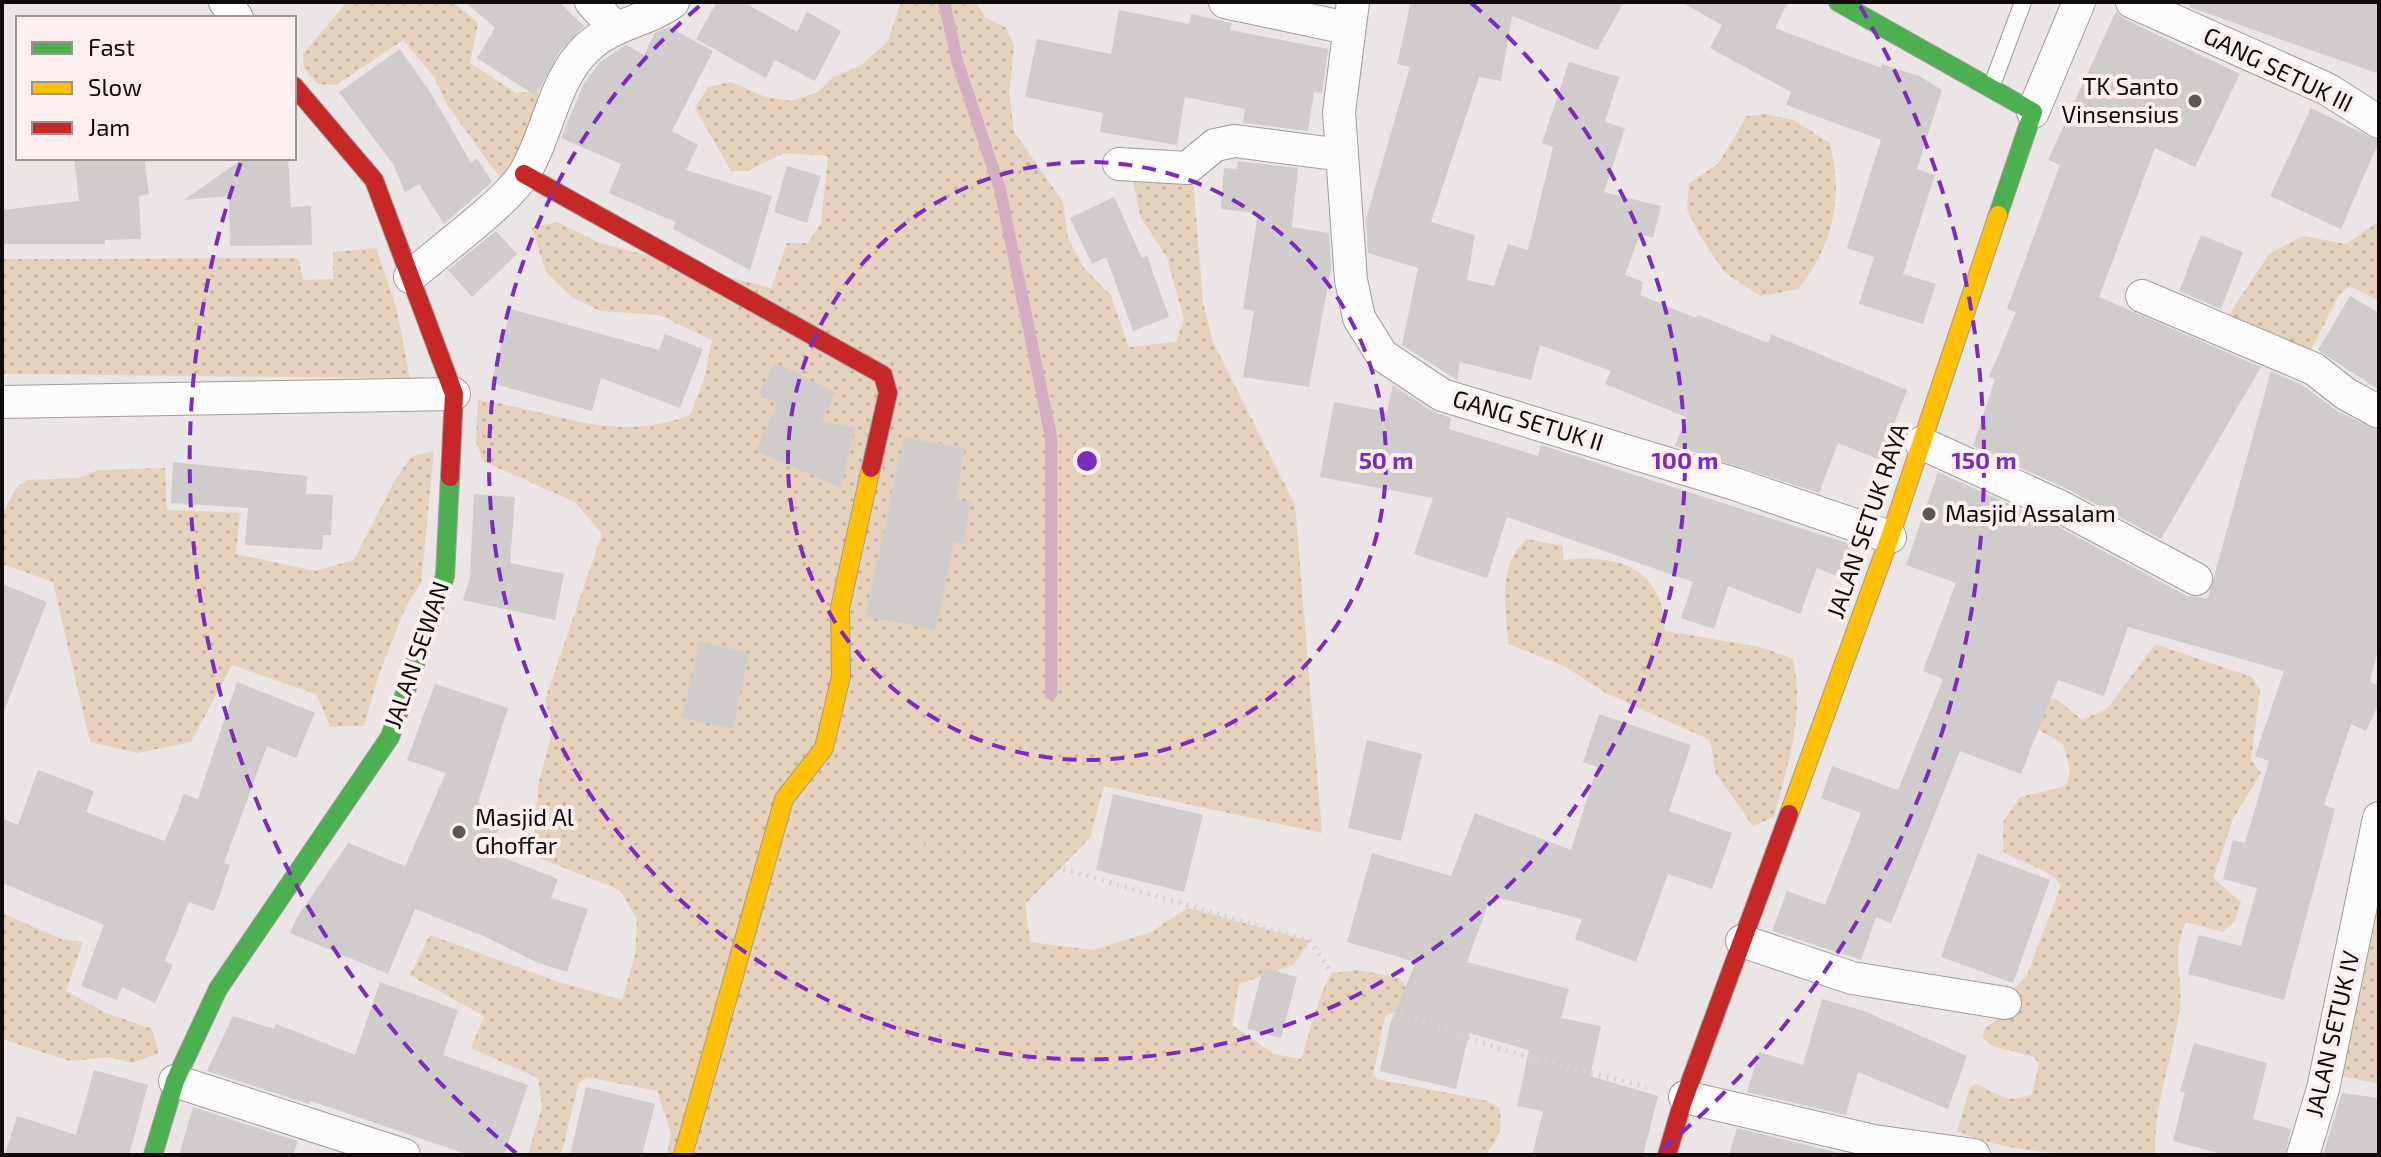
<svg xmlns="http://www.w3.org/2000/svg" width="2381" height="1157" font-family="'Exo 2',sans-serif">
  <style>
    .grass { fill: url(#grass-dots) }
    .lines { fill: none; stroke-linecap: round; stroke-linejoin: round }
    .stream { stroke: #d4adc2; stroke-width: 12 }
    .building { fill: #d0cccc }
    .lane-casing { stroke: #a09c9b; stroke-width: 18 }
    .street-casing { stroke: #a09c9b; stroke-width: 34 }
    .fast-casing { stroke: #a09c9b; stroke-width: 20 }
    .slow-casing { stroke: #a09c9b; stroke-width: 20 }
    .jam-casing { stroke: #a09c9b; stroke-width: 20 }
    .path { stroke: #d4d2d2; stroke-width: 5; stroke-dasharray: 2 6; stroke-linecap: butt }
    .lane { stroke: #fcfbfb; stroke-width: 16 }
    .street { stroke: #fcfbfb; stroke-width: 32 }
    .fast { stroke: #4caf50; stroke-width: 18 }
    .slow { stroke: #ffc107; stroke-width: 18 }
    .jam { stroke: #c62828; stroke-width: 18 }
    .ring { fill: none; stroke: #7b2cbf; stroke-width: 4; stroke-dasharray: 14 10 }
    .poi-dot { fill: #5b5757; stroke: #fbf0ef; stroke-width: 3 }
    .labels { text-anchor: middle; stroke-width: 8; stroke-linejoin: round; paint-order: stroke }
    .street-label { font-size: 24px; fill: #0e0b0a; stroke: #fbf0ef }
    .poi-label { font-size: 24px; fill: #0e0b0a; stroke: #fbf0ef; text-anchor: start }
    .centre { fill: #7b2cbf; stroke: #fbf0ef; stroke-width: 4 }
    .ring-label { font-size: 24px; text-anchor: middle; font-weight: bold; fill: #7b2cbf; stroke: #fbf0ef; stroke-width: 8; stroke-linejoin: round; paint-order: stroke }
  </style>
  <defs>
    <pattern id="grass-dots" width="8" height="8" patternUnits="userSpaceOnUse" patternTransform="scale(2)"><rect width="8" height="8" fill="#e6d1bd"/><path d="M2 2h.1M6 6h.1" fill="none" stroke="#c4b2a1" stroke-width="1.8" stroke-linecap="round"/></pattern>
  </defs>
  <rect width="100%" height="100%" fill="#ebe5e5"/>
  <path class="grass" d="M347,2H453L478,23L470,63L516,93L532,92L542,96V117L503,182L446,103L434,77L403,40L336,85L318,84L304,68L303,54Z
    M901,2H976L985,17L1006,28L1014,46L1009,93L1014,132L1063,202L1068,238L1084,268L1111,296L1129,347L1176,342L1184,320L1167,257L1141,218L1133,182L1135,163L1191,152L1203,303L1213,342L1295,505L1322,833L1104,786L1090,838L1025,904L1030,942L1093,950L1151,932L1188,908L1310,941L1293,965L1239,984L1232,1025L1274,1054L1301,1059C1307,1042 1323,982 1332,973L1358,970L1400,978L1411,995L1404,1007L1385,1016L1373,1075L1376,1079L1484,1100L1499,1107C1504,1127 1498,1141 1485,1155H667L671,1133L657,1091L586,1077L579,1083L561,1155H528L542,1107L538,1078L471,1048L484,1016L410,975L430,935L556,981L622,1000L635,955L637,919L620,890L532,855L538,786L553,729L545,700L602,534L575,502L483,461L476,441L478,400C554,410 613,445 690,415L705,376L712,340L659,315L601,311L572,297L546,272L532,228L557,222L600,243L771,288L787,243H808L821,223L828,156L784,153L748,171H731L695,108L708,87L731,82L766,97L791,101L818,92L833,77L862,65L888,41Z
    M1765,114L1793,120L1830,143C1844,198 1833,245 1798,289L1760,296L1724,272L1699,234L1687,209L1689,183L1718,164L1747,116Z
    M2379,221V301L2350,286L2339,295L2307,358L2224,322L2269,254L2303,236L2346,244Z
    M376,248L396,306L410,378L2,374V259L298,258L303,280L333,279V252Z
    M434,451L421,583L406,606L378,677L364,726L331,727L316,694L232,665L191,742L138,753L90,742L53,582L2,564V515L16,488L27,480L79,478L98,470L165,468L167,510L240,513L236,554L315,571L354,560L395,480L411,457Z
    M1527,539L1563,546V560C1620,554 1663,568 1665,631L1760,647L1793,659C1805,715 1788,763 1774,817L1753,826L1716,774L1710,740L1606,693L1564,666L1509,644C1505,609 1497,565 1527,539Z
    M2155,644L2252,677L2260,690L2251,760L2261,773L2233,819L2213,878L2241,902L2235,921L2223,932L2186,922C2169,959 2185,978 2179,1014C2171,1062 2154,1106 2155,1155C2090,1155 2017,1157 1957,1131L1970,1087L1977,1084C1998,1095 2010,1105 2032,1094L2039,1064L2034,1057L1993,1046L1982,1038L1985,1028L2013,1010L2015,988L2027,975L2061,885C2049,867 2022,865 2003,851V822L2020,797L2062,787L2067,784L2070,770L2063,744L2038,729L2032,704L2055,698L2082,720L2107,709Z
    M2379,869V1083H2375L2335,1075Z
    M2,913L61,939L83,942L66,991L106,1013L152,1029L159,1053L132,1063L109,1057L70,1061L2,1039Z"/>
  <g class="lines">
    <path class="stream" d="M944,2L958,64L1000,189L1051,437V694"/>
  </g>
  <path class="building" d="M465,2H559L584,26L560,51L536,96L477,58L495,28Z
    M717,2H743L797,32L807,12L841,31L815,81L775,60L766,78L696,39Z
    M1411,2H1624L1597,50L1512,16L1501,81L1479,77L1431,222L1475,235L1467,280L1494,286L1508,244L1528,250L1553,147L1542,143L1569,62L1619,77L1605,122L1625,128L1604,192L1661,206L1653,238L1640,234L1625,275L1643,282L1640,295L1696,318L1698,315L1768,343L1771,334L1907,390L1880,460L1838,443L1819,493L1675,446L1686,417L1605,384L1611,371L1540,345L1531,380L1460,362L1457,380L1402,345L1418,268L1368,253L1366,219L1410,67L1397,64Z
    M1681,2H1788L1775,28L1881,68L1882,64L1919,76L1942,90L1917,169L1935,175L1903,274L1936,284L1923,324L1859,304L1874,257L1847,248L1881,140L1786,105L1791,92L1710,48L1722,25Z
    M2190,2H2379V74L2189,7Z
    M1119,10L1189,24L1191,14L1232,23L1230,30L1328,49L1322,93L1314,92L1308,131L1243,123L1245,109L1185,97L1177,145L1100,132L1103,113L1025,97L1037,39L1111,54Z
    M2116,11L2124,19L2240,74L2195,167L2155,148L2099,297L2261,367L2161,539L2069,490L1973,446L1995,379L1989,377L2016,312L2007,309L2060,165L2048,160Z
    M669,27L713,51L672,131L698,145L686,170L772,196L750,270L673,229L675,222L609,193L621,164L561,138L583,85L600,62L626,45L644,55L655,33Z
    M400,49L432,95L471,163L477,158L492,182L444,224L419,184L405,192L393,164L339,92Z
    M2311,108L2379,141L2341,229L2270,196Z
    M74,158H144L149,194L139,196L141,239L105,240V244H2V210L79,201Z
    M244,158H288L291,207L311,206L312,245L230,246L229,196L184,200Z
    M1238,161L1298,168L1292,227L1329,233L1331,269L1309,387L1243,377L1254,311L1243,309L1258,213L1221,209L1224,168L1237,169Z
    M787,166L821,176L807,223L774,212Z
    M1114,197L1142,258L1147,256L1169,317L1133,331L1106,257L1092,264L1070,218Z
    M496,231L517,254L472,297L448,270Z
    M2201,235L2243,252L2221,309L2179,291Z
    M2350,296L2379,313V390L2318,350Z
    M511,309L659,350L665,334L703,349L680,408L601,378L592,411L491,383Z
    M775,362L836,393L822,421L855,428L841,488L756,451L777,403L759,394Z
    M2271,371L2304,386L2337,411L2379,431V645L2370,682L2379,686V703L2366,731L2351,724L2324,805L2335,809L2284,1000L2188,974L2199,935L2241,946L2257,888L2223,879L2233,840L2245,843L2269,761L2255,756L2284,671L2128,627L2104,696L2058,680L2021,774L1960,751L1891,923L1876,917L1861,960L1772,931L1787,891L1825,905L1861,813L1821,798L1832,766L1898,790L1943,679L1923,671L1956,583L1906,565L1938,472L2053,524L2187,596L2208,598Z
    M1393,385L1432,411L1451,418L1449,429L1538,456L1541,445L1857,546L1844,579L1817,568L1800,614L1728,586L1714,629L1681,618L1693,582L1507,517L1487,578L1414,554L1433,498L1320,477L1334,402L1387,412Z
    M904,437L965,449L956,499L971,502L963,544L954,542L936,630L865,616Z
    M173,462L307,476L306,494L333,495L331,535H323L322,550L245,545L248,508L171,503Z
    M474,494L515,497L510,563L564,574L555,620L463,600L470,578Z
    M2,584L47,602L4,711H2Z
    M699,641L749,653L733,729L682,718Z
    M237,682L315,713L296,758L267,746L224,863L230,865L214,911L189,902L165,961L173,965L155,1003L122,987L117,1000L81,986L104,925L2,883V818L18,825L38,770L94,791L86,812L165,841L184,794L198,799Z
    M435,684L508,708L478,803L505,815L489,852L558,879L551,898L588,909L567,972L536,962L486,937L415,909L388,974L290,933L296,919L348,843L405,866L446,773L407,760Z
    M1599,714L1691,745L1669,811L1732,833L1712,889L1668,874L1636,962L1575,939L1582,919L1491,896L1467,962L1569,989L1561,1018L1601,1026L1590,1076L1658,1096L1643,1155H1532L1543,1111L1517,1106L1529,1050L1469,1033L1456,1089L1380,1071L1390,1024L1416,962L1347,942L1372,853L1451,876L1475,813L1571,850L1597,767L1583,762Z
    M1367,740L1422,754L1401,841L1348,828Z
    M1113,794L1203,815L1184,892L1096,870Z
    M1978,853L2050,880L2013,983L1941,957Z
    M1263,968L1297,977L1281,1038L1247,1029Z
    M380,982L458,1010L443,1055L528,1085L504,1155H469L311,1101L309,1104L207,1071L233,1016L274,1029L276,1024L355,1055Z
    M1822,999L1864,1011L1967,1056L1948,1109L1858,1072L1846,1115L1747,1092L1759,1052L1803,1065Z
    M2194,1043L2267,1063L2253,1119L2291,1129L2285,1155H2225L2173,1141L2185,1092L2180,1091Z
    M94,1070L148,1085L129,1155H5L17,1116L76,1135Z
    M586,1087L655,1104L642,1155H570Z
    M2342,1093L2379,1098V1155H2323Z
    M193,1107L298,1141L293,1155H179Z
    M1737,1128L1835,1152L1834,1155H1729Z"/>
  <g class="lines">
    <g class="lane-casing">
      <path id="lane" d="M1992,85L2023,2"/>
    </g>
    <g class="street-casing">
      <path id="street" d="M225,2L237,18
        M591,2L616,29
        M1225,2L1347,28
        M1353,2L1339,112L1351,280L1359,318L1382,355L1442,395L1735,484L1890,537
        M2132,2L2327,89L2379,122
        M2033,112L2079,2
        M1119,164L1187,168L1215,145L1235,141L1342,155
        M410,277C439,251 505,204 524,174C548,135 553,80 587,48C613,23 648,21 673,2
        M2142,296L2314,369L2346,394L2379,412
        M2,402L454,394
        M1921,443L2061,507L2196,579
        M1742,941L1852,978L2005,1003
        M175,1081L404,1155
        M1685,1097L1874,1141L1974,1155
        M2303,1155L2323,1089L2379,818"/>
    </g>
    <g class="fast-casing">
      <path id="fast" d="M1838,2L2033,112L1998,215
        M153,1155L175,1081L218,989L390,737L445,576L450,477"/>
    </g>
    <g class="slow-casing">
      <path id="slow" d="M1789,814L1890,537L1998,215
        M683,1155L784,799L824,748L841,676L840,608L871,468"/>
    </g>
    <g class="jam-casing">
      <path id="jam" d="M294,86L374,180L454,394L450,477
        M524,174L883,375L888,393L871,468
        M1667,1155L1682,1104L1789,814"/>
    </g>
    <path class="path" d="M847,787C879,841 964,861 1023,857L1310,941L1332,973L1367,1001L1500,1049L1646,1087"/>
    <use href="#lane" class="lane"/>
    <use href="#street" class="street"/>
    <use href="#fast" class="fast"/>
    <use href="#slow" class="slow"/>
    <use href="#jam" class="jam"/>
  </g>
  <g class="ring">
    <circle cx="1087" cy="461" r="299"/>
    <path d="M1471 3A598 598 0 1 1 703 3"/>
    <path d="M516 1153A897 897 0 0 1 241 162M1860 6A897 897 0 0 1 1658 1153"/>
  </g>
  <g class="poi-dot">
    <circle cx="2195" cy="101" r="8"/>
    <circle cx="1929" cy="514" r="8"/>
    <circle cx="459" cy="832" r="8"/>
  </g>
  <g class="labels">
    <g class="street-label">
      <text transform="translate(2278 70) rotate(26)" y="8">GANG SETUK III</text>
      <text transform="translate(1528 421) rotate(17)" y="8">GANG SETUK II</text>
      <text transform="translate(1868 521) rotate(-71)" y="8">JALAN SETUK RAYA</text>
      <text transform="translate(417 655) rotate(-71)" y="8">JALAN SEWAN</text>
      <text transform="translate(2333 1034) rotate(-77)" y="8">JALAN SETUK IV</text>
    </g>
    <g class="poi-label">
      <text x="2179" y="95" text-anchor="end">TK Santo<tspan x="2179" dy="28">Vinsensius</tspan></text>
      <text x="1945" y="522">Masjid Assalam</text>
      <text x="475" y="826">Masjid Al<tspan x="475" dy="28">Ghoffar</tspan></text>
    </g>
  </g>
  <circle cx="1087" cy="461" r="12" class="centre"/>
  <g class="ring-label">
    <text x="1386" y="469">50 m</text>
    <text x="1685" y="469">100 m</text>
    <text x="1984" y="469">150 m</text>
  </g>
  <rect width="2381" height="1157" fill="none" stroke="#0e0b0a" stroke-width="8"/>
  <rect x="16" y="16" width="280" height="144" fill="#fbf0ef" stroke="#9c9493" stroke-width="2"/>
  <rect x="32" y="42" width="40" height="12" fill="#4caf50" stroke="#9c9493" stroke-width="2"/>
  <text x="88" y="56" font-size="24" fill="#0e0b0a">Fast</text>
  <rect x="32" y="82" width="40" height="12" fill="#ffc107" stroke="#9c9493" stroke-width="2"/>
  <text x="88" y="96" font-size="24" fill="#0e0b0a">Slow</text>
  <rect x="32" y="122" width="40" height="12" fill="#c62828" stroke="#9c9493" stroke-width="2"/>
  <text x="88" y="136" font-size="24" fill="#0e0b0a">Jam</text>
</svg>
